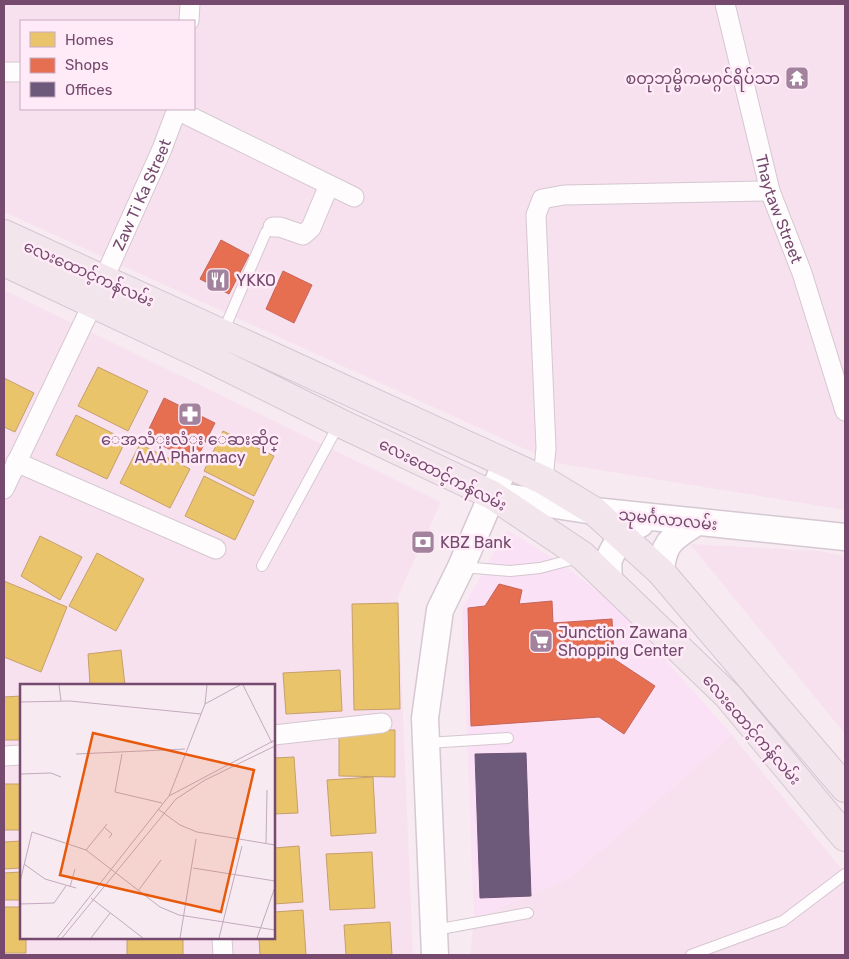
<svg xmlns="http://www.w3.org/2000/svg" width="849" height="959" font-family="Rubik,'Noto Sans Myanmar',sans-serif">
  <style>
    .residential { fill: #f8e1ef; fill-rule: evenodd }
    .commercial { fill: #fae1f5 }
    .homes { fill: #e9c46a; stroke: #c69f6b }
    .shops { fill: #e76f51; stroke: #c5645a }
    .offices { fill: #6d597a; stroke: #6f5476 }
    .lines { fill: none; stroke-linecap: round; stroke-linejoin: round }
    .lane-casing { stroke: #d5c7d0; stroke-width: 12 }
    .street-casing { stroke: #d5c7d0; stroke-width: 21 }
    .secondary-casing { stroke: #d6c8d2; stroke-width: 29 }
    .primary-casing { stroke: #d5c6d2; stroke-width: 30 }
    .lane { stroke: #fefcfd; stroke-width: 10 }
    .street { stroke: #fefcfd; stroke-width: 19 }
    .secondary { stroke: #fefcfd; stroke-width: 26 }
    .primary { stroke: #f2e5ec; stroke-width: 28 }
    .labels { text-anchor: middle; stroke-width: 5; stroke-linejoin: round; paint-order: stroke }
    .poi-label { font-size: 16px; fill: #754a6e; stroke: #ffebf7; text-anchor: start }
    .street-label { font-size: 16px; fill: #754a6e; stroke: #ffebf7 }
    .inset-road { fill: none; stroke: #c3aabd; stroke-width: 1 }
    .view { fill: #e8590c; fill-opacity: 0.15; stroke: #e8590c; stroke-width: 2.5 }
    .inset-edge { fill: none; stroke: #754a6e; stroke-width: 2.5 }
  </style>
  <rect width="100%" height="100%" fill="#f7eaf1"/>
  <path class="residential" d="M4,4H845V510L556,463L4,212ZM21,21H194V109H21Z
    M4,290L441,502L398,596L413,955H4ZM21,685H274V938H21Z
    M690,544L819,551L845,556V734Z
    M732,735L845,873V955H470L474,919L570,878Z"/>
  <path class="commercial" d="M507,530L565,566L623,612L732,735L570,878L474,919L462,609Z"/>
  <path class="homes" d="M98,367L148,391L128,431L78,406Z
    M4,378L34,393L15,432L4,427Z
    M76,415L126,440L107,479L56,455Z
    M223,431L274,456L254,496L204,471Z
    M140,444L190,469L170,508L120,483Z
    M204,476L254,501L235,540L185,516Z
    M40,536L82,557L60,600L21,576Z
    M97,553L144,579L116,631L69,606Z
    M4,581L67,607L41,672L4,657Z
    M398,603L400,709L354,710L352,604Z
    M121,650L125,685H90L88,654Z
    M340,670L342,711L286,714L283,673Z
    M21,696V740H4V697Z
    M339,730H395V777L339,776Z
    M294,757L298,813L274,814V758Z
    M373,777L376,833L331,836L327,780Z
    M4,784H21V830H4Z
    M21,841V868L4,869V842Z
    M299,846L303,902L274,904V848Z
    M372,852L375,908L330,910L326,854Z
    M21,872V900H4V873Z
    M4,907H21V938H26V953H4Z
    M303,910L306,955H260L259,938H274V912Z
    M390,922L392,955H346L344,925Z
    M127,938H183V955H127Z"/>
  <path class="shops" d="M221,240L249,255L229,294L200,279Z
    M283,271L312,285L294,323L266,309Z
    M164,398L215,423L195,462L145,437Z
    M499,584L522,590L519,604L552,601L553,623L612,619L614,659L655,686L624,734L599,717L471,726L468,608L485,606Z"/>
  <path class="offices" d="M526,753L531,896L480,898L475,754Z"/>
  <g class="lines">
    <g class="lane-casing">
      <path id="lane" d="M223,332L266,232L273,227
        M262,566L339,424
        M462,567L510,571L540,568L578,558
        M427,743L508,738
        M435,930L528,913
        M691,955L783,921L845,874"/>
    </g>
    <g class="street-casing">
      <g id="street">
        <path id="s1" d="M725,4L770,191L802,273L845,411"/>
        <path d="M189,21L190,4"/>
        <path d="M4,72H21"/>
        <path d="M177,110L354,197"/>
        <path d="M273,227H280L303,235L311,228L329,185"/>
        <path d="M16,462L216,549"/>
        <path d="M543,480L546,448L536,215L542,199L564,195L770,191"/>
        <path id="s2" d="M4,489L93,303L162,149L177,109"/>
        <path d="M274,735L382,723"/>
        <path d="M4,756L21,755"/>
        <path d="M222,938L223,955"/>
      </g>
    </g>
    <g class="secondary-casing">
      <path id="secondary" d="M492,495L594,511L845,537
        M661,572C663,541 673,538 697,522
        M609,581C609,574 607,563 610,557C615,544 627,529 640,524
        M435,955L425,718L440,610L461,567L506,463"/>
    </g>
    <g class="primary-casing">
      <path id="primary" d="M4,234L543,480L594,511L661,572L845,788
        M4,262L211,359L340,423L492,495L583,556L728,696L845,837"/>
    </g>
    <use href="#lane" class="lane"/>
    <use href="#street" class="street"/>
    <use href="#secondary" class="secondary"/>
    <use href="#primary" class="primary"/>
  </g>
  <defs>
    <g id="temple-square" transform="scale(1.25)"><rect x="-9" y="-9" width="18" height="18" rx="4" fill="#a2829c" stroke="#ffebf7"/><path d="M0-6L5-2H3V0L6.5 2.5H4V6H1.5V3h-3V6H-4V2.5H-6.5L-3 0V-2H-5Z" fill="#fff"/></g>
    <g id="restaurant-square" transform="scale(1.25)"><rect x="-9" y="-9" width="18" height="18" rx="4" fill="#a2829c" stroke="#ffebf7"/><path d="M-5-6h1v4h1v-4h1v4h1v-4h1v5L-1.5 .5V6h-2V.5L-5-1ZM5-6V6H3V1.5H1.5Q1.5-4 5-6Z" fill="#fff"/></g>
    <g id="pharmacy-square" transform="scale(1.25)"><rect x="-9" y="-9" width="18" height="18" rx="4" fill="#a2829c" stroke="#ffebf7"/><path d="M-2-6h4v4h4v4h-4v4h-4v-4h-4v-4h4Z" fill="#fff"/></g>
    <g id="bank-square" transform="scale(1.25)"><rect x="-9" y="-9" width="18" height="18" rx="4" fill="#a2829c" stroke="#ffebf7"/><path d="M-6-4H6V4H-6ZM0-2.3a2.3 2.3 0 1 0 0 4.6a2.3 2.3 0 1 0 0-4.6Z" fill="#fff"/></g>
    <g id="supermarket-square" transform="scale(1.25)"><rect x="-9" y="-9" width="18" height="18" rx="4" fill="#a2829c" stroke="#ffebf7"/><path d="M-6-5.5h2.5l.6 2H6L4.5 2H-2.5L-4.4-4H-6ZM-1.5 3.2a1.3 1.3 0 1 0 .1 0ZM3 3.2a1.3 1.3 0 1 0 .1 0Z" fill="#fff"/></g>
  </defs>
  <g fill-rule="evenodd">
    <use href="#temple-square" x="797" y="78"/>
    <use href="#restaurant-square" x="218" y="280"/>
    <use href="#pharmacy-square" x="190" y="414"/>
    <use href="#bank-square" x="423" y="542"/>
    <use href="#supermarket-square" x="541" y="641"/>
  </g>
  <g class="labels">
    <g class="poi-label">
      <text x="780" y="84" text-anchor="end">စတုဘုမ္မိကမဂ္ဂင်ရိပ်သာ</text>
      <text x="236" y="286">YKKO</text>
      <text x="190" y="445" text-anchor="middle">ေအသံုးလံုး ေဆးဆိုင္<tspan x="190" dy="18">AAA Pharmacy</tspan></text>
      <text x="440" y="548">KBZ Bank</text>
      <text x="558" y="638">Junction Zawana<tspan x="558" dy="18">Shopping Center</tspan></text>
    </g>
    <g class="street-label">
      <text dy="6" stroke="none"><textPath href="#s2" startOffset="325">Zaw Ti Ka Street</textPath></text>
      <text dy="6" stroke="none"><textPath href="#s1" startOffset="212">Thaytaw Street</textPath></text>
      <text transform="translate(89 273) rotate(24)" y="6">လေးထောင့်ကန်လမ်း</text>
      <text transform="translate(443 474) rotate(27)" y="6">လေးထောင့်ကန်လမ်း</text>
      <text transform="translate(668 519) rotate(6)" y="6">သုမင်္ဂလာလမ်း</text>
      <text transform="translate(752 729) rotate(49)" y="6">လေးထောင့်ကန်လမ်း</text>
    </g>
  </g>
  <g transform="translate(20 684)">
    <rect width="255" height="255" fill="#f7eaf1"/>
    <path class="inset-road" d="M39,1L41,17M223,1L252,59M0,18L50,17L181,30M185,20L220,1M56,70L165,65M102,70L95,108L142,119M0,90L31,89L41,93M149,112L185,20L187,1M138,125L160,141L177,148L255,161M84,143L92,150L89,154M246,159L247,106M66,166L87,140M4,180L25,195L56,204M173,184L255,197M0,198L12,148L66,166L140,223L159,231L255,246M50,203L55,185M118,207L141,176M71,214L123,254M0,220L34,219L46,202M37,254L149,112L255,56M42,254L156,115L185,96L255,62M71,254L90,229M160,254L176,155M199,254L222,162M237,254L255,203"/>
    <path class="view" d="M73,49L234,86L201,228L40,191Z"/>
    <rect width="255" height="255" class="inset-edge"/>
  </g>
  <rect width="849" height="959" fill="none" stroke="#754a6e" stroke-width="10"/>
  <rect x="20" y="20" width="175" height="90" fill="#ffebf7" stroke="#c8abc0"/>
  <rect x="30" y="32" width="25" height="15" fill="#e9c46a" stroke="#c8abc0"/>
  <text x="65" y="45" font-size="15" fill="#754a6e">Homes</text>
  <rect x="30" y="58" width="25" height="15" fill="#e76f51" stroke="#c8abc0"/>
  <text x="65" y="70" font-size="15" fill="#754a6e">Shops</text>
  <rect x="30" y="82" width="25" height="15" fill="#6d597a" stroke="#c8abc0"/>
  <text x="65" y="95" font-size="15" fill="#754a6e">Offices</text>
</svg>
